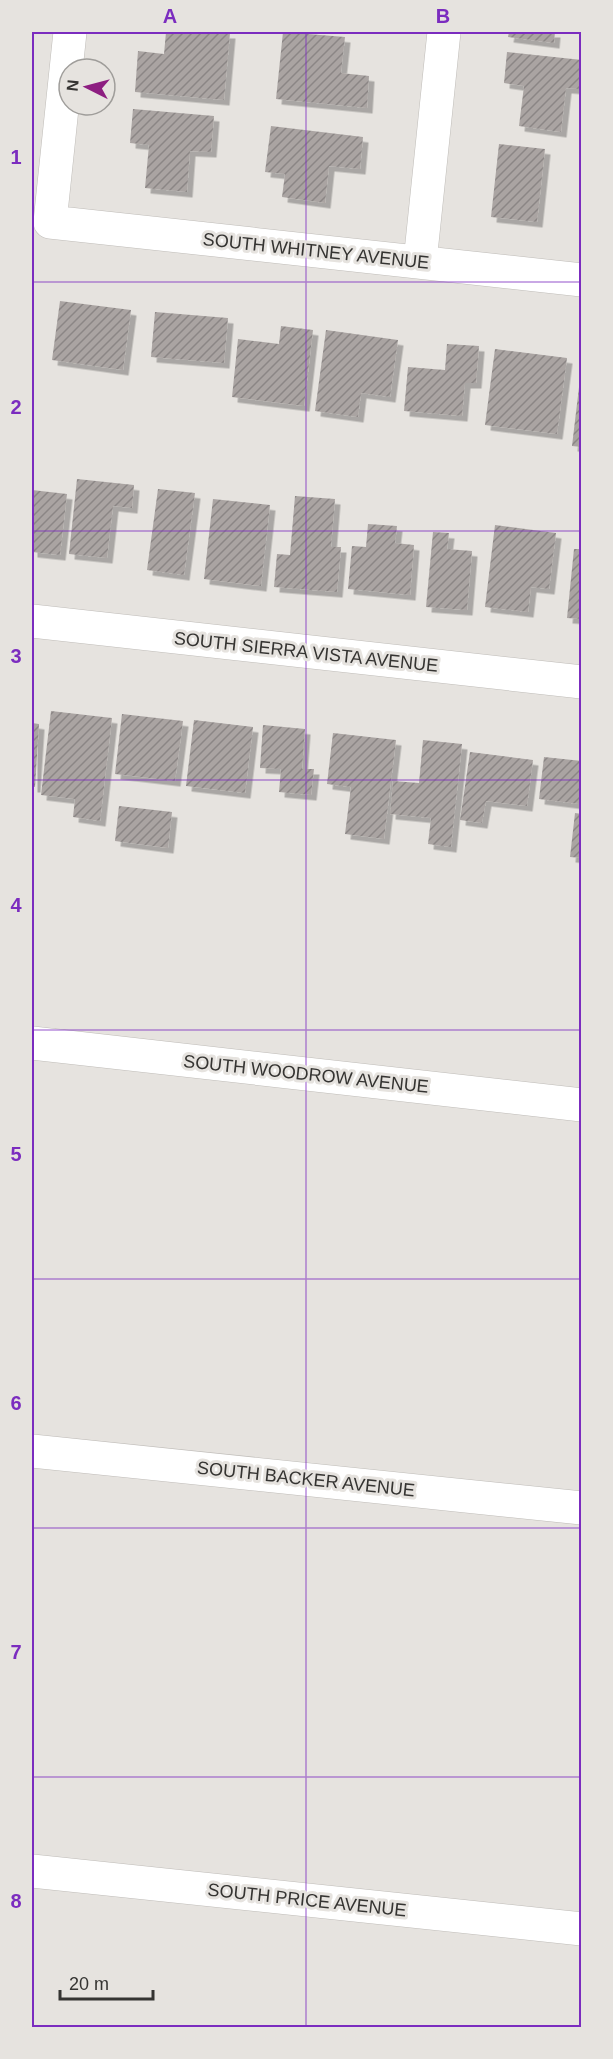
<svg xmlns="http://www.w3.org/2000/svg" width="613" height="2059" font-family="Helvetica,sans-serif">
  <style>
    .building { fill: url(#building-hatch); filter: url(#shadow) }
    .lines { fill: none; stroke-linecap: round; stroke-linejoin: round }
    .minor-casing { stroke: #bfbcb8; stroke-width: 34 }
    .minor { stroke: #fff; stroke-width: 33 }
    .grid { fill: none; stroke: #7b2cbf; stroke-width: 1.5; stroke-opacity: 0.55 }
    .labels { text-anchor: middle; stroke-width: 6; stroke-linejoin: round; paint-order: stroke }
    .street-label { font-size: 18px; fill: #353432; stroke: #e6e3df }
    .neatline { fill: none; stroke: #7b2cbf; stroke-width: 2 }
    .grid-label { font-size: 20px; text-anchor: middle; font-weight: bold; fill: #7b2cbf }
  </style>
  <defs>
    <pattern id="building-hatch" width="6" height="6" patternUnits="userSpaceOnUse" patternTransform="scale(1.5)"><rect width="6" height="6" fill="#aaa4a2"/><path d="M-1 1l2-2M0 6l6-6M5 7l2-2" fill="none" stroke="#8b8685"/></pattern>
    <filter id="shadow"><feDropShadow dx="5.5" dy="5.5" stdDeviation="0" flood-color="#0004"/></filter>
  </defs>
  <rect width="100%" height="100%" fill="#e6e3df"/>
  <path class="building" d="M166,32L230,33L224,100L135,92L138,51L164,54Z
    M283,32L345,37L341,73L369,76L367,108L276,99Z
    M509,32H555L554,43L508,37Z
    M507,52L582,60L579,89L566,88L561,132L519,126L524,86L504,83Z
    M133,109L214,116L211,152L190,151L187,192L145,188L149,145L130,143Z
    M271,126L363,137L360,169L329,166L325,203L282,197L285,174L265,172Z
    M499,144L545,149L537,222L491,217Z
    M60,301L131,310L123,370L52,360Z
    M155,312L228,318L224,363L151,357Z
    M281,326L313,330L304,406L232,397L238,339L279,344Z
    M326,330L398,340L390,397L361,393L358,417L315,411Z
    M447,344L479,346L476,383H465L462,416L404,411L408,367L445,370Z
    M495,349L567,358L557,434L485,425Z
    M579,387L582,388V447L572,446Z
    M77,479L134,485L132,508L113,506L107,558L69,554Z
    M158,489L195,493L184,575L147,570Z
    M32,490L67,494L60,555L32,552Z
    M295,496L335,499L331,547H341L337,592L274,587L277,554L290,555Z
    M213,499L270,505L261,586L204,579Z
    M368,524L397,526L395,543L414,545L410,595L348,589L352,546L366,547Z
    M495,525L556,533L549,589L531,587L528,612L485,607Z
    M433,532L449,533L447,549L472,551L467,610L426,607Z
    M574,549H582V619L567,618Z
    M51,711L112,718L100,821L73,817L75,799L41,795Z
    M122,714L183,721L175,781L115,774Z
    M194,720L253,727L245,793L186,786Z
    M32,723L39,724L35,787H32Z
    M263,725L305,729L302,769H314L311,795L279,792L281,769L260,768Z
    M333,733L396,740L384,839L345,834L351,787L327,784Z
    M423,740L462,744L451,847L428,844L431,818L390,814L393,781L419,783Z
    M470,752L533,760L527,806L486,801L482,823L460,820Z
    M544,757L582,761L579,804L539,799Z
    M119,806L172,812L168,848L115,841Z
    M575,813L582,814V858L570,857Z"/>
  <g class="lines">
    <g class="minor-casing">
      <path id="minor" d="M70,32L50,222L582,280
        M420,262L444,32
        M32,621L582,682
        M32,1043L582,1105
        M32,1451L582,1508
        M32,1871L582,1929"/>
    </g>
    <use href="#minor" class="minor"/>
  </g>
  <path class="grid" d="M306,32V2028M32,282H582M32,531H582M32,780H582M32,1030H582M32,1279H582M32,1528H582M32,1777H582"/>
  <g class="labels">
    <g class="street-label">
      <text transform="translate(316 251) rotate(6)" y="6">SOUTH WHITNEY AVENUE</text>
      <text transform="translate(306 652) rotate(6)" y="6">SOUTH SIERRA VISTA AVENUE</text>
      <text transform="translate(306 1074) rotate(6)" y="6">SOUTH WOODROW AVENUE</text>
      <text transform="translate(306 1479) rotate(6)" y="6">SOUTH BACKER AVENUE</text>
      <text transform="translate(307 1900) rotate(6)" y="6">SOUTH PRICE AVENUE</text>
    </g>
  </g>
  <rect width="613" height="2059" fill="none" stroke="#e6e3df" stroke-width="66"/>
  <g transform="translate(87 87) rotate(276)"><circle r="28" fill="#e6e3df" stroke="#9f9d9a" stroke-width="1.5"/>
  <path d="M0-4.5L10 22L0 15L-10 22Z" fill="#8d1e81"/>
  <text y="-9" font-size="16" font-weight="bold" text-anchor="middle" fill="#353432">N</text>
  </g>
  <path d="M60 1990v9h93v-9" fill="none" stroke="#353432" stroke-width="3"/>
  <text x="69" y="1990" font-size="18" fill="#353432" stroke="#e6e3df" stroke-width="4.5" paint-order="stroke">20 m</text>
  <rect x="33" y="33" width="547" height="1993" class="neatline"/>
  <g class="grid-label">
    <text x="170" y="23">A</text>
    <text x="443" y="23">B</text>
    <text x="16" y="164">1</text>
    <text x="16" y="414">2</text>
    <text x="16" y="663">3</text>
    <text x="16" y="912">4</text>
    <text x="16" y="1161">5</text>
    <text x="16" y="1410">6</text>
    <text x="16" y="1659">7</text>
    <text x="16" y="1908">8</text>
  </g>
</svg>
